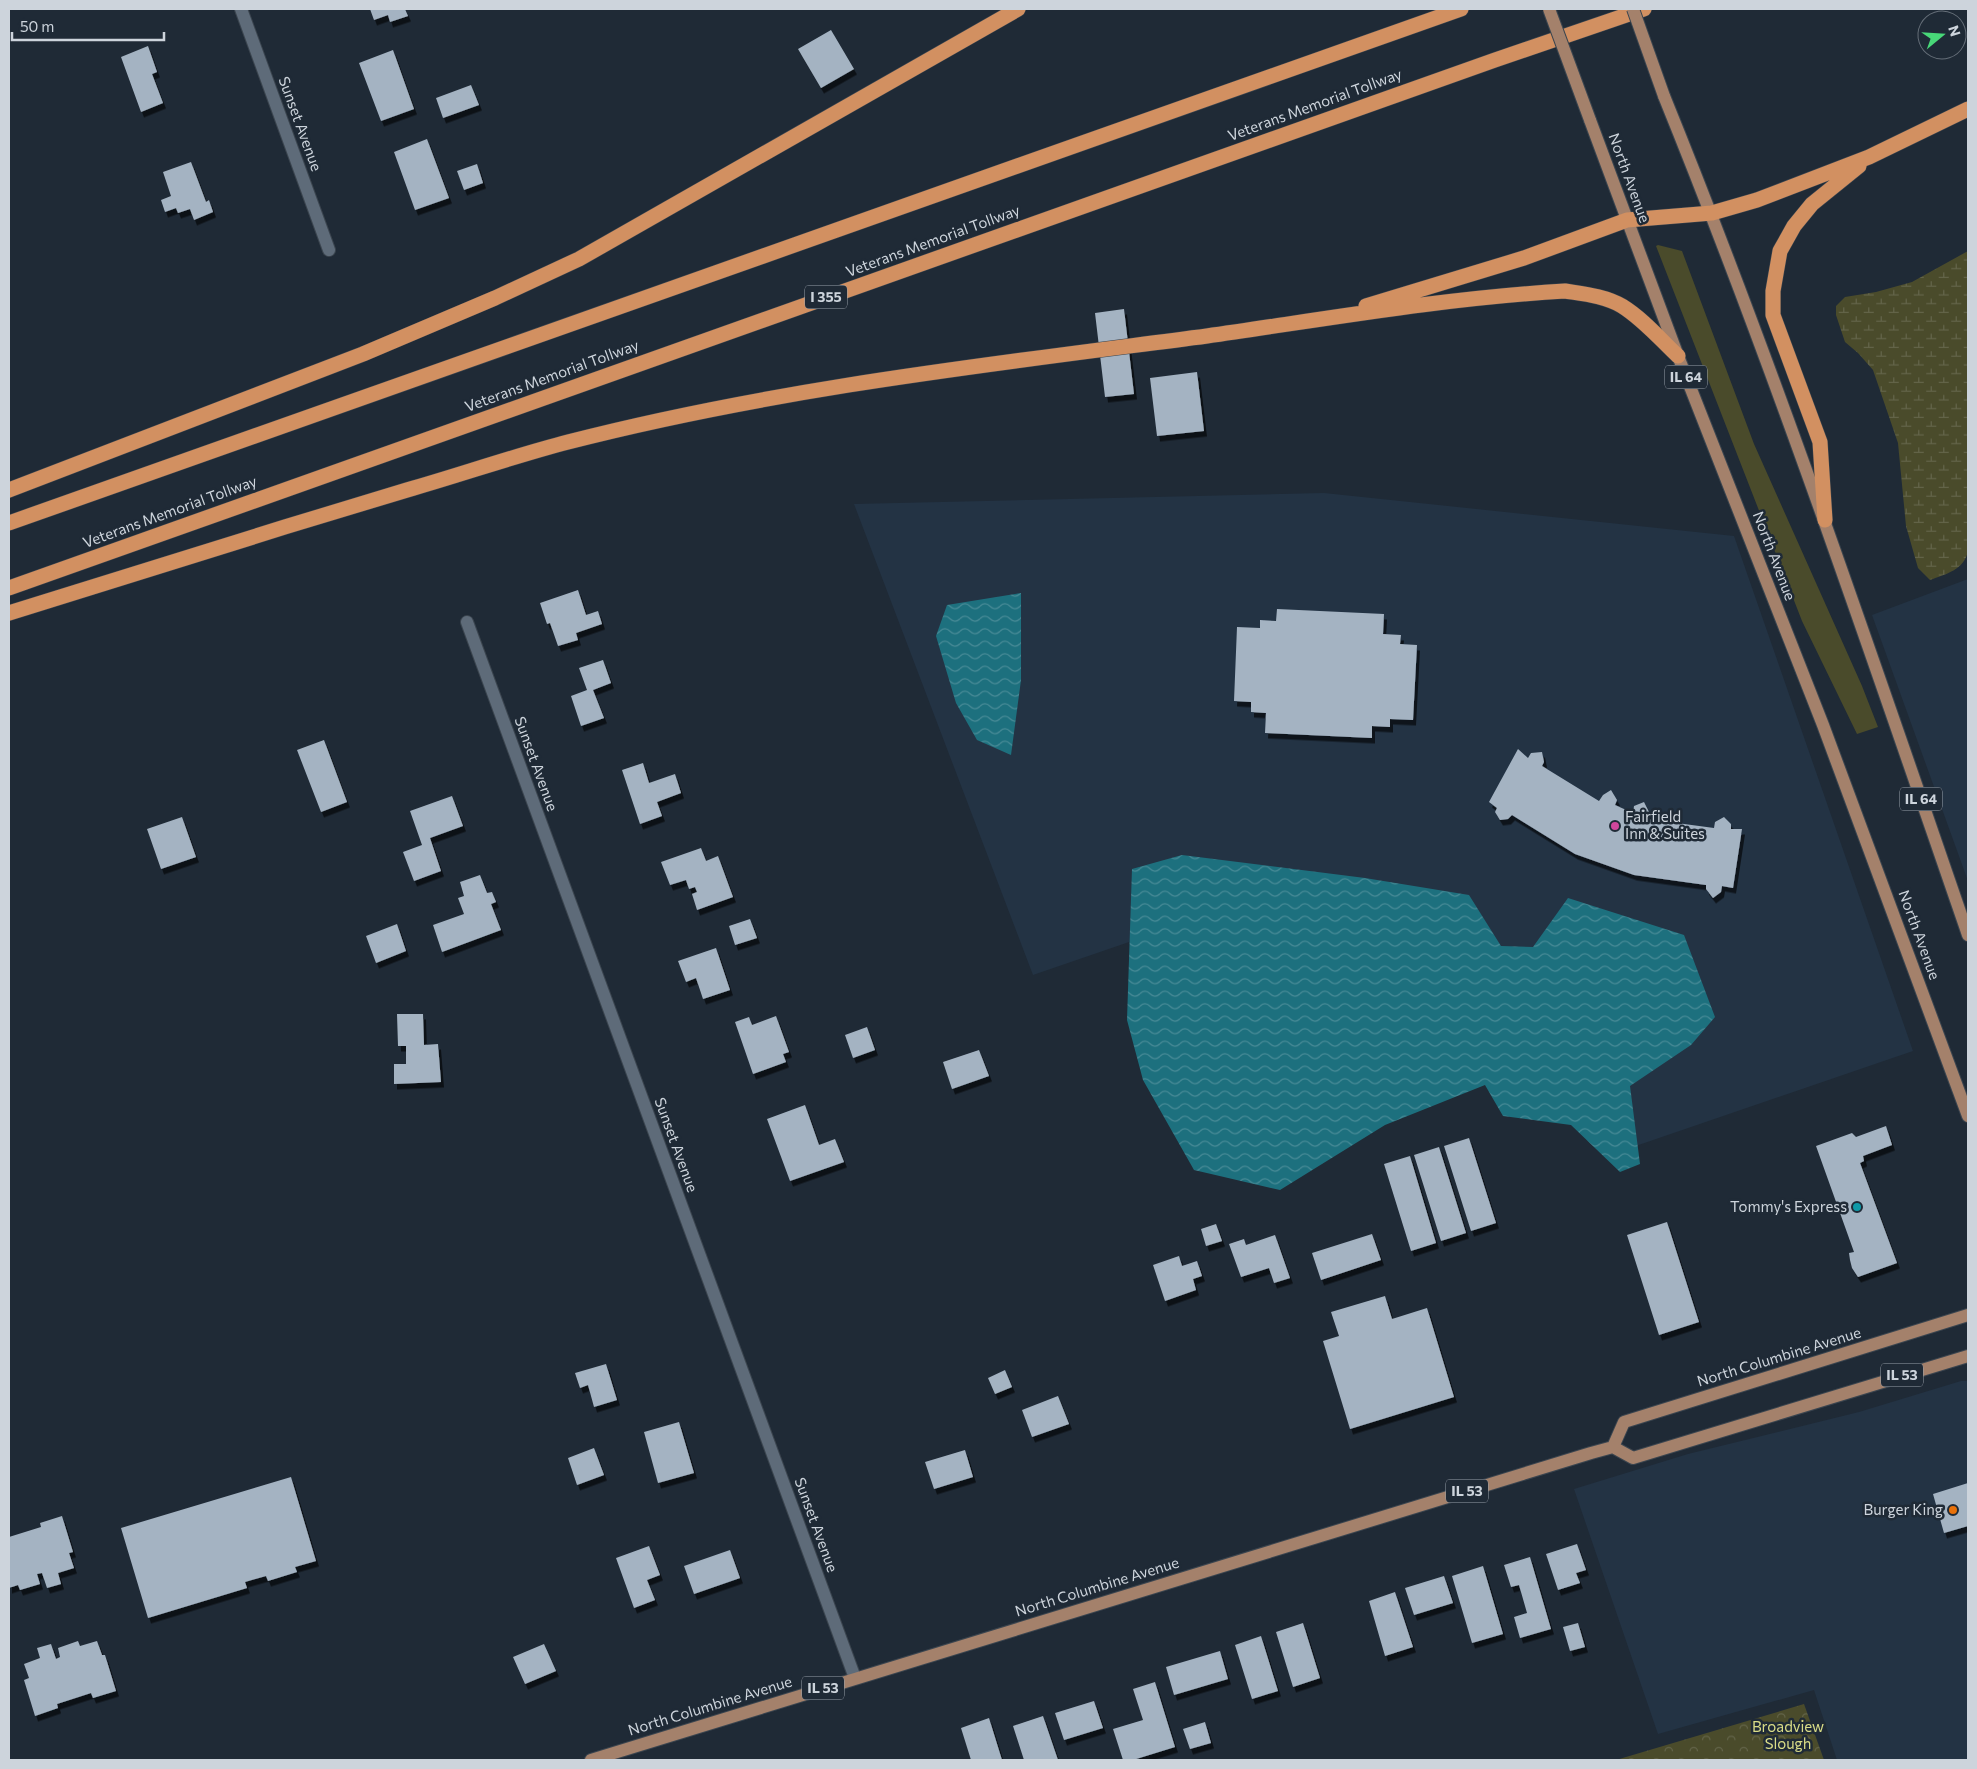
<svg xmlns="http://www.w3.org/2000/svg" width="1977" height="1769" font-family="Commissioner,sans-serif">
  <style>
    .built { fill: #233344 }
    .grass { fill: #4a4b2b }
    .wetland { fill: url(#wetland-marsh) }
    .park { fill: url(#park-crowns) }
    .water { fill: url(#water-waves) }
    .building { fill: #a4b3c2; filter: url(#shadow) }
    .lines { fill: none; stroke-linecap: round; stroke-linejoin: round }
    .minor-casing { stroke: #3b454f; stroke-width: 14 }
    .major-casing { stroke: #3b454f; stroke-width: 14 }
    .highway-casing { stroke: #3b454f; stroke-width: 16 }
    .minor { stroke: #5e6b79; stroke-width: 12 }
    .major { stroke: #a4816b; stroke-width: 12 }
    .highway { stroke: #d29061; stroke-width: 15 }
    .major-bridge-casing { stroke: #3b454f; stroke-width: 14; stroke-linecap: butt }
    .major-bridge { stroke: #a4816b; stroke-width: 12 }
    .hotel-dot { fill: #d1479c; stroke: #1f2a36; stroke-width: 2 }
    .culture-dot { fill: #0f9aa8; stroke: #1f2a36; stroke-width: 2 }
    .food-dot { fill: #e8710a; stroke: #1f2a36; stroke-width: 2 }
    .labels { text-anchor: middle; stroke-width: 5; stroke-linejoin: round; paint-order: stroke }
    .shield { fill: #1f2a36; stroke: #99a1aa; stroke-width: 1 }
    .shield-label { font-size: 14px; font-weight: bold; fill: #cdd4dc }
    .street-label { font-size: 15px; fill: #cdd4dc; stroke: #1f2a36 }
    .poi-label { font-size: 15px; fill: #cdd4dc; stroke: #1f2a36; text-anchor: end }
    .park-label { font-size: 15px; fill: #dadd87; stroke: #1f2a36 }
  </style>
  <defs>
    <pattern id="wetland-marsh" width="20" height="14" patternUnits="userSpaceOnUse" patternTransform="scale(1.25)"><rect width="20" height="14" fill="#4a4b2b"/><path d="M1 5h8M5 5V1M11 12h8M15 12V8" fill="none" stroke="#636449"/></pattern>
    <pattern id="park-crowns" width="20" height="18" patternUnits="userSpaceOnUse" patternTransform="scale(1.25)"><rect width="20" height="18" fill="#4a4b2b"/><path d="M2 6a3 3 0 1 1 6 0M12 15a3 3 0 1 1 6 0" fill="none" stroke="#636449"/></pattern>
    <pattern id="water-waves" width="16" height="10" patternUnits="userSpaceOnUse" patternTransform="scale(1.25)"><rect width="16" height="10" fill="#1d707e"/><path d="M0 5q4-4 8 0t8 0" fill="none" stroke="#478a96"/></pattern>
    <filter id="shadow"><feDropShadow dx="3" dy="5.5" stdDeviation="0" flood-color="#0009"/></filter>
  </defs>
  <rect width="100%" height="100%" fill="#1f2a36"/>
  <path class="built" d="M1324,493L1734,536L1913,1051L1624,1150L1164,930L1033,975L854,504Z
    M1968,579V881L1872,615Z
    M1961,1381H1968V1760H1837L1814,1690L1658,1734L1574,1489L1688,1454L1859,1412Z"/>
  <path class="grass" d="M1658,245L1682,251L1754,444L1862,686L1878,727L1857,734L1802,621L1656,246Z"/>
  <path class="wetland" d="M1968,251V551C1964,570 1946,574 1930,580L1918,568L1906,526L1898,443L1873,370L1858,353L1845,342L1836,315V306L1845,297L1876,292L1912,282Z"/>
  <path class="park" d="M1804,1704L1824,1760H1616Z"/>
  <path class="water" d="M1021,593V680L1011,755L977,740L956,703L936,636L947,605Z
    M1182,855L1365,878L1469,895L1501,946L1533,947L1568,898L1684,935L1715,1017L1691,1045L1630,1086L1640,1164L1620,1172L1571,1125L1503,1116L1485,1085L1385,1125L1280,1190L1194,1170L1143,1080L1127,1020L1132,869Z"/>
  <path class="building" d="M370,9H405L408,16L390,22L388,15L374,20Z
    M831,30L854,69L821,88L798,49Z
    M148,46L157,72L152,74L163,103L141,112L121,57Z
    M393,50L414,109L381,121L359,63Z
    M471,85L479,105L443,118L436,98Z
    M427,139L449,198L415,210L394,152Z
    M191,162L206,202L209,200L213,212L194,220L190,209L178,213L176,208L165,212L161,200L171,196L163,172Z
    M477,164L483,183L464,190L457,171Z
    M1124,309L1134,394L1105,397L1095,313Z
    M1197,372L1204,431L1157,436L1150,378Z
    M578,590L586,615L598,611L602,624L576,633L578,640L558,646L550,623L547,624L540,603Z
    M1277,609L1384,614L1383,634L1401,635L1400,644L1417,645L1413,720L1390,719V727L1372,726V738L1265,733L1266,713L1251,712V702L1234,701L1237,627L1260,628V620L1276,621Z
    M603,660L611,683L593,690L604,718L581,726L571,696L587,690L579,668Z
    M324,740L347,802L321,812L297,750Z
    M1518,749L1528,758L1531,753L1542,752L1544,762L1542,766L1599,801L1603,795L1611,790L1617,800L1615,805L1633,813L1634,806L1644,802L1649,812L1647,819L1714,828L1715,822L1724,817L1731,824V829H1742L1733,888L1722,886L1721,892L1713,898L1706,889V885L1634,875L1575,854L1512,815L1508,819L1500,820L1495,812L1497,808L1489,802Z
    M643,763L649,783L675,774L681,793L657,802L662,816L640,824L622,770Z
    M452,796L463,826L430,838L441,871L414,881L403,852L422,845L410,811Z
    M182,817L196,857L161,869L147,829Z
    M701,848L706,861L718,856L733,897L697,910L692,894L697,892L695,887L689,889L686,880L670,885L661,862Z
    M480,875L487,893L492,892L496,902L491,904L501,930L442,952L433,925L464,914L458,898L464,896L460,882Z
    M750,919L757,938L735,945L729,926Z
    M397,924L406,951L376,963L366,936Z
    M716,948L730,990L703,999L696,978L686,982L678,961Z
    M397,1014H423L424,1045L438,1044L441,1082L394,1084V1064H406V1046H398Z
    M776,1016L789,1052L783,1054L786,1062L753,1074L735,1022L749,1017L752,1025Z
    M867,1027L875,1050L853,1058L845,1035Z
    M979,1050L989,1076L952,1089L943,1062Z
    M805,1105L819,1145L835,1139L844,1162L790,1181L767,1119Z
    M1886,1126L1892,1145L1863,1156L1864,1161L1860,1163L1897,1263L1858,1277L1852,1268L1850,1260L1849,1253L1854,1252L1816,1146L1852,1133L1856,1137Z
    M1469,1138L1496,1223L1471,1231L1444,1146Z
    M1439,1147L1466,1233L1441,1241L1414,1155Z
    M1410,1156L1436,1243L1411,1251L1384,1164Z
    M1667,1222L1699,1322L1659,1335L1627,1235Z
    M1216,1224L1222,1241L1206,1246L1201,1229Z
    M1372,1234L1381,1260L1321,1280L1312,1253Z
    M1275,1235L1290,1278L1274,1283L1269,1268L1241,1277L1229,1244L1244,1239L1246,1245Z
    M1179,1256L1182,1266L1197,1261L1202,1276L1193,1279L1196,1290L1165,1301L1153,1265Z
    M1385,1296L1392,1319L1427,1308L1454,1397L1350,1429L1323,1341L1339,1336L1331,1312Z
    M606,1364L617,1400L594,1407L588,1385L580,1388L575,1373Z
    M1005,1370L1012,1387L995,1394L988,1378Z
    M1058,1396L1069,1424L1032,1437L1022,1410Z
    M679,1422L694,1473L658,1483L644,1432Z
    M594,1448L604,1475L577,1485L568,1458Z
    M965,1450L973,1477L934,1489L925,1462Z
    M291,1477L316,1561L295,1567L297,1572L268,1581L266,1576L245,1582L247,1588L148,1618L121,1528Z
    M1968,1483V1526L1944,1533L1933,1494Z
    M62,1516L73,1552L69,1553L74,1568L58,1573L61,1584L47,1588L42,1573L37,1574L40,1584L20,1590L18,1585L9,1588V1537L41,1527L40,1523Z
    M1577,1544L1586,1570L1576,1573L1580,1583L1558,1590L1546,1554Z
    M649,1546L660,1575L647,1580L655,1600L634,1608L616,1558Z
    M730,1550L740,1578L694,1594L684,1566Z
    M1530,1557L1551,1629L1520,1638L1514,1617L1527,1613L1519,1585L1511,1587L1504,1565Z
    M1483,1566L1503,1634L1472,1643L1452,1576Z
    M1444,1576L1453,1603L1414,1615L1405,1588Z
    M1395,1592L1413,1647L1385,1656L1369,1601Z
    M1303,1623L1320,1678L1293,1687L1276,1632Z
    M1578,1623L1585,1647L1570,1651L1563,1627Z
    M1261,1636L1278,1691L1252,1699L1235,1645Z
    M78,1641L80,1646L97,1641L102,1655H105L116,1691L93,1698L91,1693L57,1704L58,1708L35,1716L24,1680L29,1678L24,1664L40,1658L37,1648L51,1644L56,1659L60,1657L58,1648Z
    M544,1644L556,1671L525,1684L513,1657Z
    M1220,1651L1228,1679L1174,1695L1166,1667Z
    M1155,1682L1175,1747L1133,1760H1123L1113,1729L1143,1720L1133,1689Z
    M1094,1701L1103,1728L1064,1740L1055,1713Z
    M1043,1716L1058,1760H1024L1013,1726Z
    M989,1718L1002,1760H971L961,1728Z
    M1205,1722L1211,1743L1190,1749L1183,1729Z"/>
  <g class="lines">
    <g class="minor-casing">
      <path id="minor" d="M241,9L329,250
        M467,622L855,1678"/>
    </g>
    <g class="major-casing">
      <path id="major" d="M1664,96C1776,372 1871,654 1968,935
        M1590,120L1678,356L1823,725L1968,1116
        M1613,1447L1624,1422L1968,1315
        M591,1760L1591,1453L1613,1447L1633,1458L1968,1356"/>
    </g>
    <g class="highway-casing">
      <path id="highway" d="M1366,306L1524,258L1627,220L1712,213L1757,200L1869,157L1968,109
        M9,490L363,354L495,298L579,259L1018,9
        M1825,520L1820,442L1773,315V291L1780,251L1794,226L1812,204L1859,166
        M9,523L1461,9
        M9,588L1495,60L1644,9
        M9,613C141,571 274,530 407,490C460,475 514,456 568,442C778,388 993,364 1207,336C1326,319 1445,298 1565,291C1584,294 1605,296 1622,306C1643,319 1660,339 1678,356"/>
    </g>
    <use href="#minor" class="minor"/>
    <use href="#major" class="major"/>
    <use href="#highway" class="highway"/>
    <g class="major-bridge-casing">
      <path id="major-bridge" d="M1549,9L1590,120
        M1633,9L1664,96"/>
    </g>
    <use href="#major-bridge" class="major-bridge"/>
  </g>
  <circle class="hotel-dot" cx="1615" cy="826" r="5"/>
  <circle class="culture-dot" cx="1857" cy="1207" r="5"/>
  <circle class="food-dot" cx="1953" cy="1510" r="5"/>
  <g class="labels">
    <g class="shield">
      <rect x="805" y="285.5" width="42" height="23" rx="4"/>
      <rect x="1665" y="365.5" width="42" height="23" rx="4"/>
      <rect x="1900" y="787.5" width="42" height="23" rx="4"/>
      <rect x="1881" y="1363.5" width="42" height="23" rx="4"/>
      <rect x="1446" y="1479.5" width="42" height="23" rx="4"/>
      <rect x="802" y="1676.5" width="42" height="23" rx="4"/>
    </g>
    <g class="shield-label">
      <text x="826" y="302">I 355</text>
      <text x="1686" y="382">IL 64</text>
      <text x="1921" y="804">IL 64</text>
      <text x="1902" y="1380">IL 53</text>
      <text x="1467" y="1496">IL 53</text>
      <text x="823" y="1693">IL 53</text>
    </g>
    <g class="street-label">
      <text transform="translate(1315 105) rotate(-20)" y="5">Veterans Memorial Tollway</text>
      <text transform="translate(300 124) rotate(70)" y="5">Sunset Avenue</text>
      <text transform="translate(1629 178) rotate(70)" y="5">North Avenue</text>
      <text transform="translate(933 241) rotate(-20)" y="5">Veterans Memorial Tollway</text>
      <text transform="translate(552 376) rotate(-20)" y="5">Veterans Memorial Tollway</text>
      <text transform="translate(170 512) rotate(-20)" y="5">Veterans Memorial Tollway</text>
      <text transform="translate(1774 556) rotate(69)" y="5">North Avenue</text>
      <text transform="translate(536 764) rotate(70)" y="5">Sunset Avenue</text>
      <text transform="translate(1919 935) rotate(70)" y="5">North Avenue</text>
      <text transform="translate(676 1145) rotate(70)" y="5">Sunset Avenue</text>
      <text transform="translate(1779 1357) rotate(-17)" y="5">North Columbine Avenue</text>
      <text transform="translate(816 1525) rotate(70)" y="5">Sunset Avenue</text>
      <text transform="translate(1097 1587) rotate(-17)" y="5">North Columbine Avenue</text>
      <text transform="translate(710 1706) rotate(-17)" y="5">North Columbine Avenue</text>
    </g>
    <g class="poi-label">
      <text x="1625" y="822" text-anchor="start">Fairfield<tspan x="1625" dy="17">Inn &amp; Suites</tspan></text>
      <text x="1847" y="1212">Tommy's Express</text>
      <text x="1943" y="1515">Burger King</text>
    </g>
    <g class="park-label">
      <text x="1788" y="1732">Broadview<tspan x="1788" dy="17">Slough</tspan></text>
    </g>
  </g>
  <rect width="1977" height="1769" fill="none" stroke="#cdd4dc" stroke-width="20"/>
  <g transform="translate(1942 35) rotate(72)"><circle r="24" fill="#1f2a36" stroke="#656e78"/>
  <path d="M0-4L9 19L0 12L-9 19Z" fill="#48d778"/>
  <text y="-8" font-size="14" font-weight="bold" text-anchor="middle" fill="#cdd4dc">N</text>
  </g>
  <path d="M12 32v8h152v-8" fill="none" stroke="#cdd4dc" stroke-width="2.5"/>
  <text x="20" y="32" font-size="15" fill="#cdd4dc" stroke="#1f2a36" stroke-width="4" paint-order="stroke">50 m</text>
</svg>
